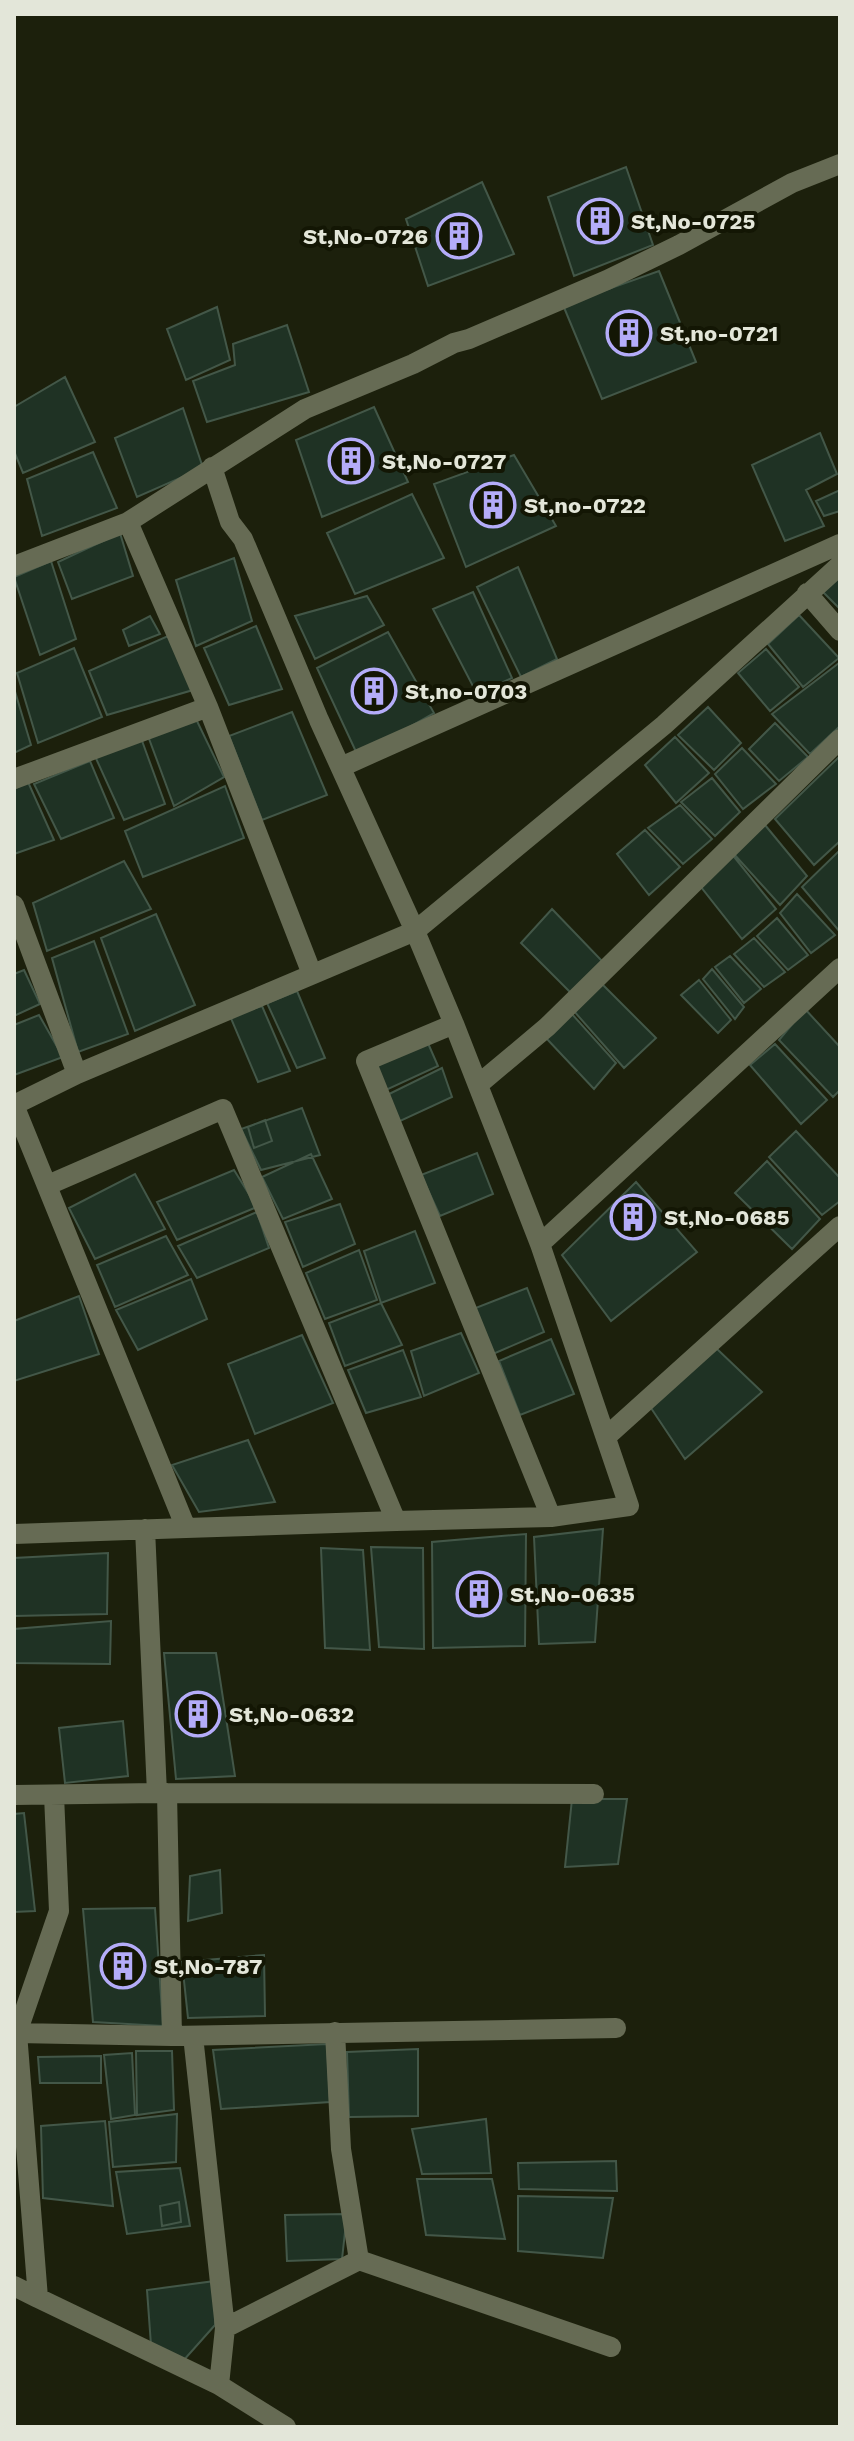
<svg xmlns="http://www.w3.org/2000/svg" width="854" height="2441" font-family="'Work Sans',sans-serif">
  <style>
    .building { fill: #1f3224; stroke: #435748; stroke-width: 2 }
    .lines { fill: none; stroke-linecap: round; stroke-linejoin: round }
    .minor { stroke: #666b54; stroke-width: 20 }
    .labels { text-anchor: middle; stroke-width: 8; stroke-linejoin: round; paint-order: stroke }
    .poi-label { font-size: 22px; font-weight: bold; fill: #e3e6d9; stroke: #131604; text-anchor: start }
  </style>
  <rect width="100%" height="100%" fill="#1c200c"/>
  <path class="building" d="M626,167L653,245L574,276L548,197Z
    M482,182L514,254L428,286L406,219Z
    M659,271L696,362L602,399L563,305Z
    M217,307L230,360L186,380L167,329Z
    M287,325L309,392L207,422L193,381L235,365L233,344Z
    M65,377L95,442L23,473L14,451V407Z
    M374,407L408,482L322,517L296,440Z
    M183,408L203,468L137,497L115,438Z
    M820,433L837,474L806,490L824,526L785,541L752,465Z
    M93,452L117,508L42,536L27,479Z
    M514,455L556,526L466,567L434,484Z
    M840,490V511L824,516L816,501Z
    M412,494L444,558L355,594L327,533Z
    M120,533L133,576L72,599L58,562Z
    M234,558L252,621L196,646L176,580Z
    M51,561L76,639L40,655L14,577Z
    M518,567L557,659L521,677L477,587Z
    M840,575V609L822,591Z
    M473,592L512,678L477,694L433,609Z
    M367,596L384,625L315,659L295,616Z
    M799,615L839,658L803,687L768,644Z
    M150,616L160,634L129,646L123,630Z
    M256,626L282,689L229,705L204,648Z
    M388,632L434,713L358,756L317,668Z
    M168,636L193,690L107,715L89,671Z
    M74,648L102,717L38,743L17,673Z
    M766,649L799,687L770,711L738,673Z
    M839,663L840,726L810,754L772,714Z
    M14,688L31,745L14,753Z
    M708,707L741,743L714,770L678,735Z
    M292,712L327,795L262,820L229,736Z
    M196,719L224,777L174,806L148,736Z
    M775,723L808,757L779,781L749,749Z
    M675,737L709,773L676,803L645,765Z
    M141,738L165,804L124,820L94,754Z
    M742,748L776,784L743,809L715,774Z
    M840,756V841L814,865L775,819Z
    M90,761L114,818L61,839L34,784Z
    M712,778L740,812L715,836L681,802Z
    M28,782L54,840L14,854V789Z
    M225,786L244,838L143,877L125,831Z
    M680,805L712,839L683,864L648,828Z
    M765,825L807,876L780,905L733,853Z
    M645,830L680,867L649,895L617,854Z
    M840,850V932L802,887Z
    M731,853L776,909L742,939L701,887Z
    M124,861L151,909L47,951L33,903Z
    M797,894L835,935L811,953L780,913Z
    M552,909L602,961L571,993L521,943Z
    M156,914L195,1005L135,1031L101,938Z
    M777,918L808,955L788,970L757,936Z
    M754,938L785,972L764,987L734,954Z
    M94,941L128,1034L78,1052L52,958Z
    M730,956L761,989L744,1003L715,967Z
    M712,969L744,1007L735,1019L703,979Z
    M24,970L40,1004L14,1016V974Z
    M699,980L731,1020L718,1033L681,995Z
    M600,982L656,1038L624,1068L573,1010Z
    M297,991L325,1058L297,1068L267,1003Z
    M262,1006L290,1071L258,1082L230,1016Z
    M805,1009L840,1047V1090L833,1097L779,1040Z
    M571,1013L616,1063L594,1089L546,1038Z
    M39,1015L63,1057L14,1075V1025Z
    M427,1041L438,1066L386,1090L376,1066Z
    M775,1044L827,1100L801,1124L750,1065Z
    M442,1068L452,1097L398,1122L387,1095Z
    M302,1108L320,1155L261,1170L241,1129Z
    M265,1120L272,1141L254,1148L248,1127Z
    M796,1131L840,1178V1201L822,1215L769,1157Z
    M477,1153L493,1194L440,1216L421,1175Z
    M311,1154L332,1199L283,1219L262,1177Z
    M767,1161L820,1219L792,1249L735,1193Z
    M234,1170L257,1207L177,1240L157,1202Z
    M135,1174L165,1229L95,1259L69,1208Z
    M636,1182L697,1252L611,1321L562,1255Z
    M340,1204L355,1244L303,1267L285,1222Z
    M257,1212L269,1248L197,1278L178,1246Z
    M415,1231L435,1283L381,1303L364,1251Z
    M166,1236L188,1275L115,1307L97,1265Z
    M359,1250L377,1300L325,1319L306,1273Z
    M191,1279L207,1319L138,1350L116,1310Z
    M527,1288L544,1332L493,1354L473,1309Z
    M79,1296L99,1354L14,1381V1321Z
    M381,1303L402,1345L345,1366L329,1323Z
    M461,1333L479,1373L424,1396L411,1351Z
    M302,1335L333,1403L255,1434L228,1364Z
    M551,1339L574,1394L520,1415L499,1361Z
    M716,1348L762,1392L685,1459L649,1405Z
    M403,1350L421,1397L366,1413L348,1370Z
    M248,1440L275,1502L199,1512L172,1465Z
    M603,1529L595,1642L539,1644L534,1537Z
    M526,1534L525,1646L433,1648L432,1542Z
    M371,1547L423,1548L424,1649L379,1647Z
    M321,1548L363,1550L370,1650L325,1648Z
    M108,1553L107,1614L14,1616V1558Z
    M111,1621L110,1664L14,1663V1629Z
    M164,1653H216L235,1776L176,1779Z
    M123,1721L128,1776L65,1783L59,1728Z
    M572,1799H627L618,1864L565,1867Z
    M24,1813L35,1911L14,1912V1814Z
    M220,1870L222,1913L188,1921L190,1876Z
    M155,1908L163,2026L93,2022L83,1909Z
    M264,1955L265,2016L188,2018L182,1962Z
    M327,2044L330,2102L221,2109L213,2050Z
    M418,2049V2116L349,2117L347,2052Z
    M136,2051H172L174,2110L137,2115Z
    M132,2053L135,2115L111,2119L104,2055Z
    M101,2056V2083H40L38,2057Z
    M177,2114L176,2162L113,2167L109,2122Z
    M486,2119L491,2173L422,2174L412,2129Z
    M105,2121L113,2206L43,2198L41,2126Z
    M616,2161L617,2191L519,2189L518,2163Z
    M180,2168L190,2226L127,2234L116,2172Z
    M417,2179H492L505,2239L426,2235Z
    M518,2196L613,2198L603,2258L518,2251Z
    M179,2202L181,2222L162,2226L160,2206Z
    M347,2214L342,2259L287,2261L285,2215Z
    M215,2281V2325L183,2361L151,2345L147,2290Z"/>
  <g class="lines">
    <path class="minor" d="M212,467L230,522L243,539L319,720L415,931L664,725L840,565
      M14,566L128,522
      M807,593L840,631
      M208,707L312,974
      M341,767L840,544
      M14,779L208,707L128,522L305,409L413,364L454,343L469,339L607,280L679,245L792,183L840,164
      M14,905L77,1074
      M479,1084L547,1027L840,739
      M16,1104L77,1074L415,931L454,1024L366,1061L551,1517
      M14,1105L186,1528L14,1534
      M48,1185L223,1109L396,1521L186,1528
      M540,1244L840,968
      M607,1436L840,1226
      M396,1521L551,1517L629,1506L540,1244L454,1024
      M157,1793L594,1794
      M167,1793L172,2036L616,2028
      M14,1795L157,1793L145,1529
      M335,2032L341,2149L359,2260L611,2347
      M14,2033H17L59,1911L54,1795
      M172,2036L17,2033L38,2298L219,2385L286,2427
      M193,2036L225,2328L219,2385
      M14,2286L38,2298
      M225,2328L359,2260"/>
  </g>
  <defs>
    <g id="building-ring" transform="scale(2.3)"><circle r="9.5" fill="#131604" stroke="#b4acf9" stroke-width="1.5"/><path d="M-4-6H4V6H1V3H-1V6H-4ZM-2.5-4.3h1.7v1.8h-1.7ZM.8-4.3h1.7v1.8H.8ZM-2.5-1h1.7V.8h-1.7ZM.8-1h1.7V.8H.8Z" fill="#b4acf9"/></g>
  </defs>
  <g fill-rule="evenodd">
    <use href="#building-ring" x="600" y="221"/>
    <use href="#building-ring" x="459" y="236"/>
    <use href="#building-ring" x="629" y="333"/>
    <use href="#building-ring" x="351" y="461"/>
    <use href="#building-ring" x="493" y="505"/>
    <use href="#building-ring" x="374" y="691"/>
    <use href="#building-ring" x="633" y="1217"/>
    <use href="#building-ring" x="479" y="1594"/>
    <use href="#building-ring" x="198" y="1714"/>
    <use href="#building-ring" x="123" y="1966"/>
  </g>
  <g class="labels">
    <g class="poi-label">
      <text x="631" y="229">St,No-0725</text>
      <text x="428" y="244" text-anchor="end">St,No-0726</text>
      <text x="660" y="341">St,no-0721</text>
      <text x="382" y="469">St,No-0727</text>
      <text x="524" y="513">St,no-0722</text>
      <text x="405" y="699">St,no-0703</text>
      <text x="664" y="1225">St,No-0685</text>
      <text x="510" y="1602">St,No-0635</text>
      <text x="229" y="1722">St,No-0632</text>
      <text x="154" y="1974">St,No-787</text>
    </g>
  </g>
  <rect width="854" height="2441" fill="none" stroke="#e3e6d9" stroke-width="32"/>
</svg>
